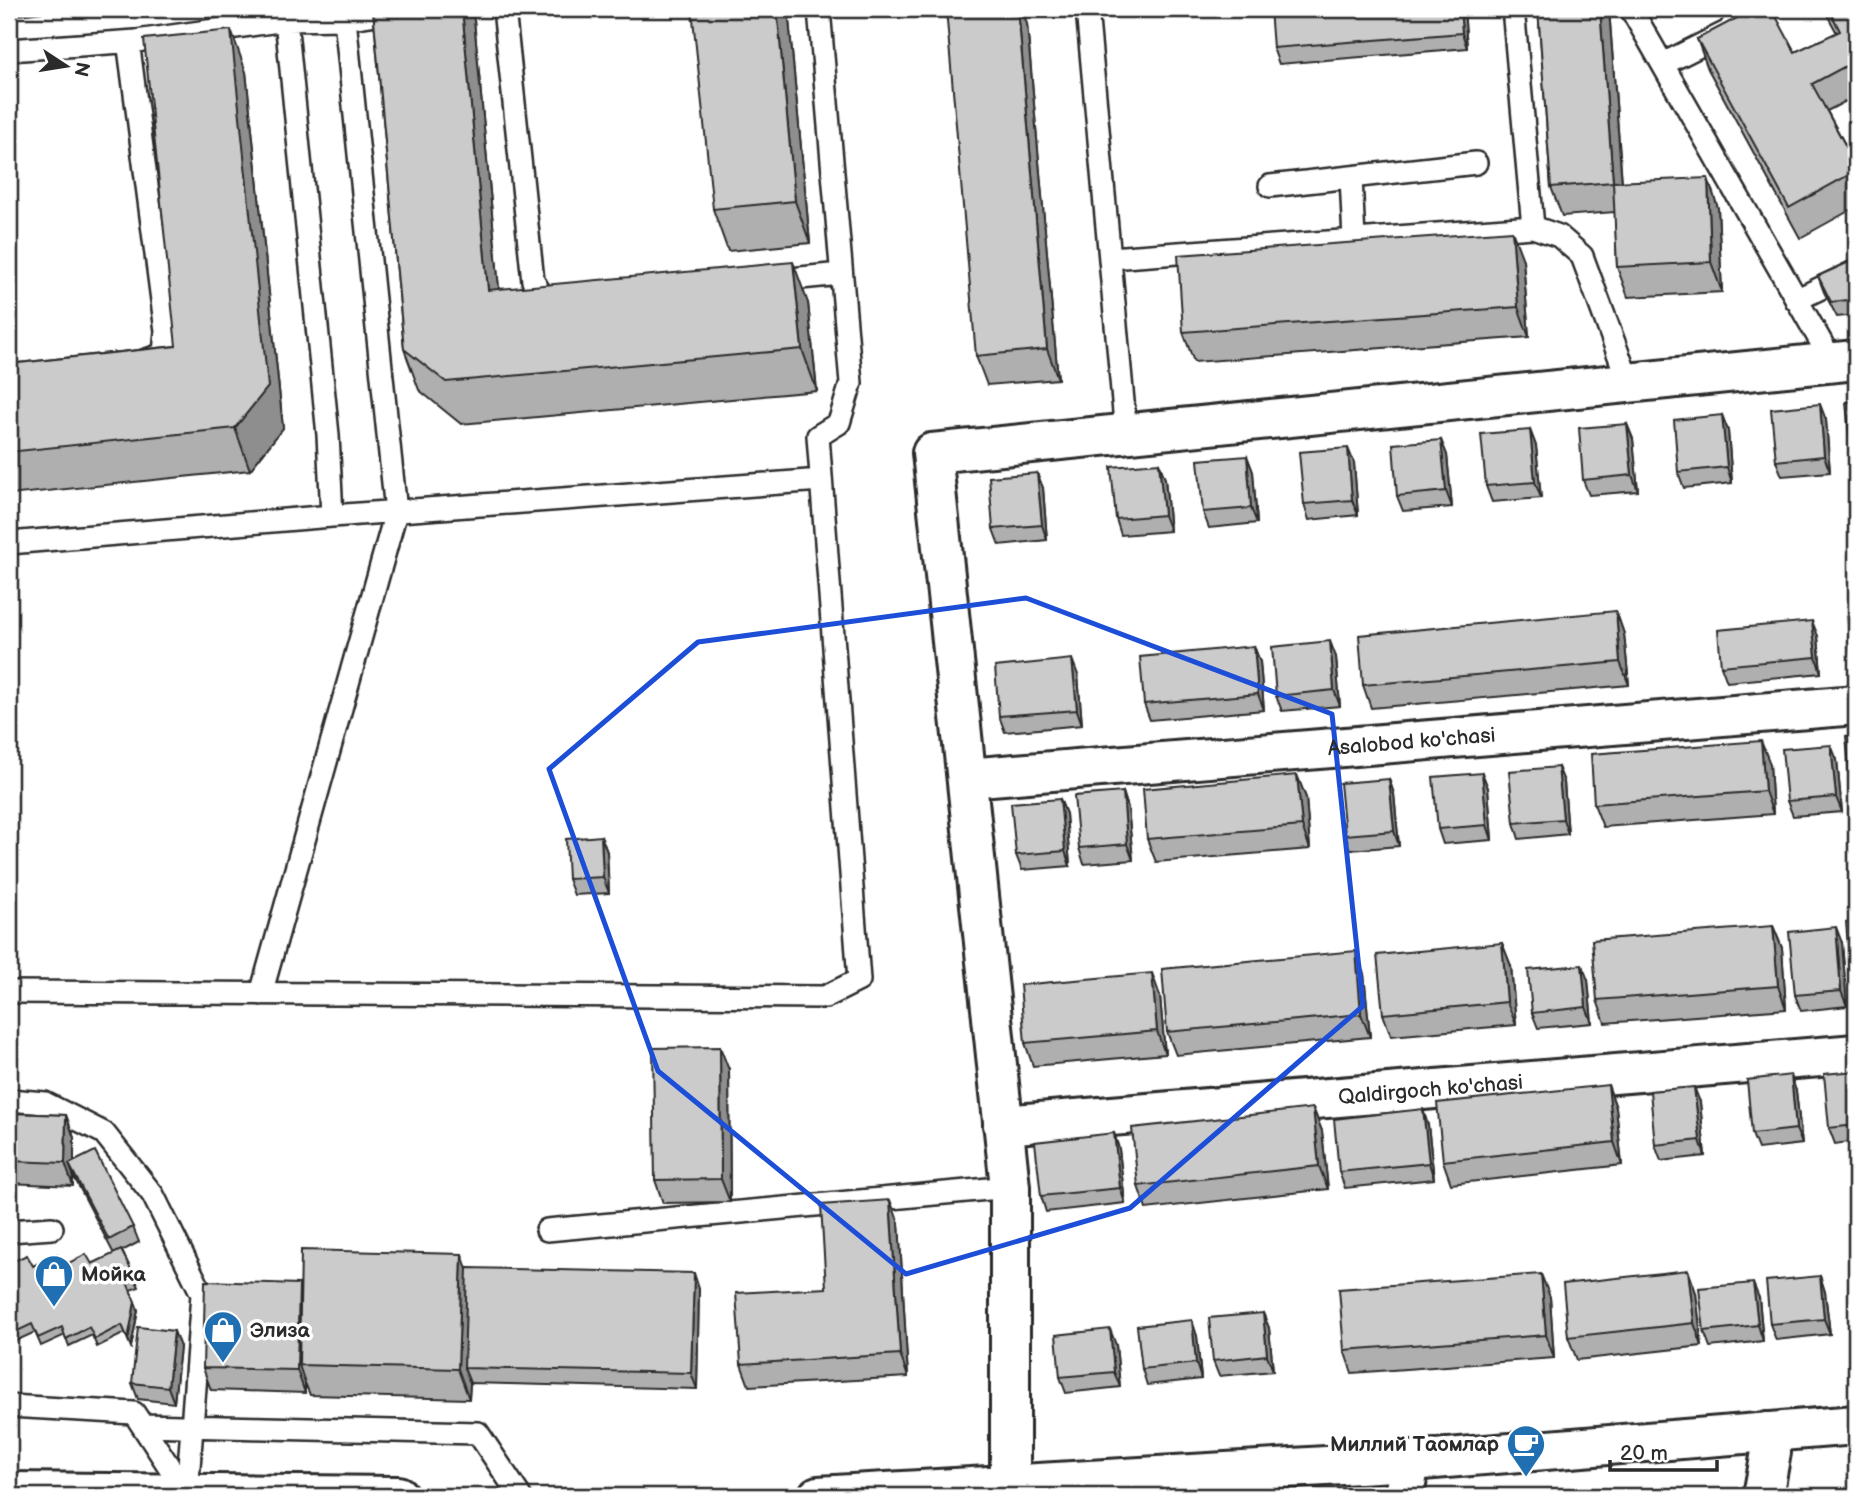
<svg xmlns="http://www.w3.org/2000/svg" width="1865" height="1505" font-family="'Balsamiq Sans',sans-serif">
  <style>
    .lines { fill: none; stroke-linecap: round; stroke-linejoin: round }
    .service-casing { stroke: #2b2b2b; stroke-width: 26 }
    .minor-casing { stroke: #2b2b2b; stroke-width: 44 }
    .secondary-casing { stroke: #2b2b2b; stroke-width: 44 }
    .service { stroke: #fff; stroke-width: 21 }
    .minor { stroke: #fff; stroke-width: 38 }
    .secondary { stroke: #fff; stroke-width: 38 }
    .wall { fill: #afafaf; stroke: #2b2b2b; stroke-width: 2 }
    .shaded-wall { fill: #8e8e8e; stroke: #2b2b2b; stroke-width: 2 }
    .building { fill: #cbcbcb; stroke: #2b2b2b; stroke-width: 2 }
    .marked { fill: none; stroke: #1d4ed8; stroke-width: 5; stroke-linejoin: round }
    .labels { text-anchor: middle; stroke-width: 7; stroke-linejoin: round; paint-order: stroke }
    .street-label { font-size: 21px; fill: #2b2b2b; stroke: #fff }
    .poi-label { font-size: 21px; font-weight: bold; fill: #2b2b2b; stroke: #fff; text-anchor: start }
  </style>
  <rect width="100%" height="100%" fill="#fff"/>
  <filter id="ink" filterUnits="userSpaceOnUse"><feTurbulence type="fractalNoise" baseFrequency=".0143" numOctaves="2"/><feDisplacementMap in="SourceGraphic" scale="14" xChannelSelector="R" yChannelSelector="G"/><feConvolveMatrix kernelMatrix="1 2 1 2 8 2 1 2 1" color-interpolation-filters="sRGB"/></filter>
  <g filter="url(#ink)">
    <g class="lines">
      <g class="service-casing">
        <path id="service" d="M504,9L533,281L547,303L554,302
          M1087,9L1126,434
          M1516,9L1514,19L1533,227
          M1631,9L1833,363
          M345,19L408,9
          M136,41L129,48L166,331L164,354L143,361
          M9,50L136,41L286,20L345,19L396,512L261,994
          M1663,64L1729,31L1743,9
          M1351,177L1354,240
          M1270,186L1476,163
          M1110,258L1533,227L1559,236L1582,256L1629,383
          M770,281L841,274
          M1796,300L1856,271
          M332,516L821,480
          M9,543L332,516L328,435L286,20
          M9,992L825,997L859,980L818,436L839,423L851,383L819,9
          M9,1100L45,1103L104,1133L153,1195L202,1294L187,1494
          M547,1230L1010,1187
          M9,1231L52,1228
          M9,1406L134,1413L187,1494
          M142,1425L478,1433L520,1496"/>
      </g>
      <g class="minor-casing">
        <g id="minor">
          <path id="s1" d="M967,778L1856,705"/>
          <path id="s2" d="M1003,1125L1856,1054"/>
          <path d="M1010,1496V1187L932,453L1856,360"/>
          <path d="M1404,1496L1410,1461"/>
          <path d="M1763,1496L1771,1452L1768,1432"/>
        </g>
      </g>
      <g class="secondary-casing">
        <path id="secondary" d="M9,1492L398,1496
          M818,1496L1410,1461L1856,1425"/>
      </g>
      <use href="#service" class="service"/>
      <use href="#minor" class="minor"/>
      <use href="#secondary" class="secondary"/>
    </g>
    <path class="wall" d="M9,9H68L9,16Z
      M373,9H470L474,20L499,289L808,303L817,391L461,424L419,390L404,349Z
      M788,9L810,243L728,251L713,209Z
      M1464,9L1467,48L1279,64L1273,48Z
      M1538,9H1609L1622,182L1718,208L1722,292L1628,297L1617,267L1615,212L1562,216L1551,187Z
      M1824,9H1856V96L1827,111L1856,165V207L1800,238L1708,69L1697,39L1795,52L1837,33Z
      M1027,24L1058,379L987,385L976,356Z
      M246,72L283,428L250,470L9,495V364L176,346Z
      M1856,259V315L1837,317L1824,292L1818,276Z
      M1523,260L1529,337L1194,362L1183,332Z
      M1856,401V469L1851,455Z
      M1722,415L1728,431L1732,483L1684,488L1678,472Z
      M1826,420L1830,472L1782,476L1776,461Z
      M1627,424L1633,439L1638,491L1589,495L1583,480Z
      M1530,430L1536,446L1541,498L1492,502L1486,486Z
      M1441,440L1447,455L1452,507L1403,511L1397,496Z
      M1247,456L1253,472L1257,523L1209,528L1203,512Z
      M1159,463L1165,479L1170,531L1121,535L1116,519Z
      M1354,463L1358,515L1309,520L1304,504Z
      M1037,473L1043,488L1047,540L999,545L993,529Z
      M1616,611L1624,634L1629,685L1371,708L1363,685Z
      M1856,616V669L1851,653Z
      M1818,636L1821,673L1727,682L1721,666Z
      M1254,646L1260,662L1264,710L1150,720L1144,704Z
      M1336,657L1340,706L1282,711L1276,696Z
      M1078,675L1082,725L1005,732L999,716Z
      M1856,736V807L1851,792Z
      M1837,760L1842,812L1793,816L1787,801Z
      M1770,764L1773,814L1603,827L1594,804Z
      M1558,767L1564,782L1568,834L1519,839L1514,823Z
      M1482,773L1488,788L1492,840L1443,844L1438,829Z
      M1297,775L1306,798L1310,849L1156,862L1147,839Z
      M1389,779L1394,794L1399,846L1350,850L1345,835Z
      M1123,792L1128,808L1133,860L1084,864L1079,848Z
      M1060,799L1066,814L1070,866L1022,870L1016,855Z
      M601,836L607,852L609,893L574,895L568,879Z
      M1856,921V997L1851,981Z
      M1773,926L1782,948L1786,1009L1605,1023L1597,1000Z
      M1502,943L1511,966L1516,1025L1391,1036L1383,1014Z
      M1842,943L1847,1006L1801,1011L1795,995Z
      M1356,951L1364,974L1370,1037L1176,1055L1167,1032Z
      M1588,980L1592,1023L1538,1028L1532,1013Z
      M1160,996L1165,1054L1033,1066L1025,1043Z
      M729,1070L730,1202L663,1203L655,1180Z
      M1856,1071V1141L1835,1144L1829,1128Z
      M1608,1085L1616,1108L1622,1165L1451,1184L1443,1161Z
      M1796,1091L1802,1144L1758,1149L1752,1134Z
      M1700,1102L1705,1156L1661,1161L1655,1145Z
      M1313,1108L1322,1131L1328,1189L1146,1209L1138,1186Z
      M9,1113L66,1115L74,1138V1162L133,1227L139,1242L122,1251L139,1287L130,1290L138,1310L131,1347L125,1333L97,1347L92,1335L69,1346L65,1335L41,1346L35,1332L9,1344V1263L33,1266L92,1264L114,1254L73,1175V1186L9,1183Z
      M1428,1125L1434,1179L1345,1188L1339,1172Z
      M1114,1133L1119,1149L1125,1203L1046,1212L1041,1196Z
      M899,1223L908,1377L749,1386L741,1364Z
      M467,1268L699,1289L697,1389L470,1383L469,1399L310,1395L305,1383V1393L211,1390L203,1368L299,1284L301,1287Z
      M1688,1270L1696,1293L1702,1346L1577,1360L1568,1337Z
      M1820,1276L1825,1292L1830,1334L1776,1340L1770,1324Z
      M1550,1297L1554,1358L1352,1373L1344,1350Z
      M1759,1298L1763,1341L1710,1347L1704,1331Z
      M1263,1313L1269,1328L1273,1371L1219,1376L1213,1361Z
      M1197,1336L1201,1379L1147,1385L1142,1369Z
      M1116,1345L1120,1387L1066,1393L1060,1377Z
      M180,1347L174,1403L138,1399L132,1383Z"/>
    <path class="shaded-wall" d="M462,9H470L474,20L503,332L488,290Z
      M777,9H788L810,243L795,201Z
      M1018,9H1022L1027,24L1058,379L1047,349Z
      M1460,9H1464L1467,48L1462,33Z
      M1600,9H1609L1624,212L1613,182Z
      M231,30L246,72L283,428L250,470L235,428Z
      M1708,178L1718,208L1722,292L1711,262Z
      M1512,231L1523,260L1529,337L1518,307Z
      M793,262L808,303L817,391L802,349Z
      M1820,404L1826,420L1830,472L1824,456Z
      M1722,415L1728,431L1732,483L1727,467Z
      M1627,424L1633,439L1638,491L1632,475Z
      M1530,430L1536,446L1541,498L1535,482Z
      M1441,440L1447,455L1452,507L1446,491Z
      M1348,448L1354,463L1358,515L1352,500Z
      M1247,456L1253,472L1257,523L1251,508Z
      M1159,463L1165,479L1170,531L1164,515Z
      M1037,473L1043,488L1047,540L1042,525Z
      M1616,611L1624,634L1629,685L1620,662Z
      M1812,621L1818,636L1821,673L1816,657Z
      M1330,641L1336,657L1340,706L1334,690Z
      M1254,646L1260,662L1264,710L1258,694Z
      M1072,659L1078,675L1082,725L1077,710Z
      M1761,741L1770,764L1773,814L1765,791Z
      M1831,745L1837,760L1842,812L1836,797Z
      M1558,767L1564,782L1568,834L1563,819Z
      M1482,773L1488,788L1492,840L1487,825Z
      M1297,775L1306,798L1310,849L1302,826Z
      M1389,779L1394,794L1399,846L1394,831Z
      M1123,792L1128,808L1133,860L1127,844Z
      M1060,799L1066,814L1070,866L1065,851Z
      M601,836L607,852L609,893L603,877Z
      M1773,926L1782,948L1786,1009L1778,986Z
      M1836,927L1842,943L1847,1006L1841,991Z
      M1502,943L1511,966L1516,1025L1507,1002Z
      M1356,951L1364,974L1370,1037L1361,1014Z
      M1582,965L1588,980L1592,1023L1586,1007Z
      M1152,973L1160,996L1165,1054L1157,1031Z
      M720,1047L729,1070L730,1202L721,1179Z
      M1791,1075L1796,1091L1802,1144L1796,1129Z
      M1608,1085L1616,1108L1622,1165L1614,1142Z
      M1694,1087L1700,1102L1705,1156L1700,1140Z
      M1313,1108L1322,1131L1328,1189L1319,1166Z
      M1423,1109L1428,1125L1434,1179L1429,1163Z
      M66,1115L74,1138V1172L69,1164L73,1175V1186L65,1163Z
      M1114,1133L1119,1149L1125,1203L1120,1188Z
      M890,1200L899,1223L908,1377L900,1354Z
      M462,1254L472,1284L464,1368L470,1383L469,1399L458,1369Z
      M1688,1270L1696,1293L1702,1346L1694,1323Z
      M694,1273L699,1289L697,1389L691,1373Z
      M1541,1274L1550,1297L1554,1358L1546,1335Z
      M1820,1276L1825,1292L1830,1334L1824,1319Z
      M1753,1283L1759,1298L1763,1341L1758,1325Z
      M299,1284L308,1306L299,1365L305,1383V1393L297,1370Z
      M135,1302L138,1310L131,1347L128,1339Z
      M1263,1313L1269,1328L1273,1371L1267,1355Z
      M1192,1320L1197,1336L1201,1379L1196,1363Z
      M1110,1329L1116,1345L1120,1387L1114,1372Z
      M174,1331L180,1347L174,1403L168,1387Z"/>
    <path class="building" d="M373,9H462L488,290L793,262L802,349L446,382L404,349Z
      M692,9H777L795,201L713,209Z
      M946,9H1018L1047,349L976,356Z
      M1270,9H1460L1462,33L1273,48Z
      M1538,9H1600L1613,182L1551,187Z
      M1754,9H1772L1795,52L1840,31L1829,9H1856V62L1855,61L1812,84L1856,165V171L1789,208L1697,39Z
      M231,30L268,387L235,428L9,452V364L176,346L144,39Z
      M1708,178L1711,262L1617,267L1613,182Z
      M1512,231L1518,307L1183,332L1178,255Z
      M1856,259V299L1831,302L1818,276Z
      M1856,401V454L1851,455L1846,402Z
      M1820,404L1824,456L1776,461L1771,409Z
      M1722,415L1727,467L1678,472L1674,420Z
      M1627,424L1632,475L1583,480L1579,428Z
      M1530,430L1535,482L1486,486L1481,434Z
      M1441,440L1446,491L1397,496L1393,444Z
      M1348,448L1352,500L1304,504L1299,452Z
      M1247,456L1251,508L1203,512L1198,460Z
      M1159,463L1164,515L1116,519L1111,467Z
      M1037,473L1042,525L993,529L989,477Z
      M1616,611L1620,662L1363,685L1359,635Z
      M1847,616H1856V653H1851Z
      M1812,621L1816,657L1721,666L1718,630Z
      M1330,641L1334,690L1276,696L1272,647Z
      M1254,646L1258,694L1144,704L1140,657Z
      M1072,659L1077,710L999,716L995,667Z
      M1846,736H1856V792H1851Z
      M1761,741L1765,791L1594,804L1591,754Z
      M1831,745L1836,797L1787,801L1782,749Z
      M1558,767L1563,819L1514,823L1509,771Z
      M1482,773L1487,825L1438,829L1433,777Z
      M1297,775L1302,826L1147,839L1143,789Z
      M1389,779L1394,831L1345,835L1340,783Z
      M1123,792L1127,844L1079,848L1074,796Z
      M1060,799L1065,851L1016,855L1011,803Z
      M601,836L603,877L568,879L566,839Z
      M1856,921V981H1851L1846,922Z
      M1773,926L1778,986L1597,1000L1592,940Z
      M1836,927L1841,991L1795,995L1789,932Z
      M1502,943L1507,1002L1383,1014L1377,955Z
      M1356,951L1361,1014L1167,1032L1162,969Z
      M1582,965L1586,1007L1532,1013L1528,970Z
      M1152,973L1157,1031L1025,1043L1020,985Z
      M720,1047L721,1179L655,1180L653,1048Z
      M1856,1071V1125L1829,1128L1824,1074Z
      M1791,1075L1796,1129L1752,1134L1747,1080Z
      M1608,1085L1614,1142L1443,1161L1437,1103Z
      M1694,1087L1700,1140L1655,1145L1650,1091Z
      M1313,1108L1319,1166L1138,1186L1132,1128Z
      M1423,1109L1429,1163L1339,1172L1334,1119Z
      M9,1113L66,1115L65,1163L9,1161Z
      M1114,1133L1120,1188L1041,1196L1035,1142Z
      M95,1151L133,1227L109,1240L69,1164Z
      M890,1200L900,1354L741,1364L736,1293L826,1288L821,1205Z
      M121,1250L136,1279L127,1282L135,1302L128,1339L122,1325L95,1339L89,1327L66,1339L62,1327L38,1338L32,1324L9,1335V1263L27,1255L33,1266L57,1254L63,1266L86,1254L92,1264Z
      M301,1250L462,1254L458,1369L299,1365Z
      M467,1268L694,1273L691,1373L464,1368Z
      M1688,1270L1694,1323L1568,1337L1563,1284Z
      M1541,1274L1546,1335L1344,1350L1339,1289Z
      M1820,1276L1824,1319L1770,1324L1766,1281Z
      M205,1281L299,1284L297,1370L203,1368Z
      M1753,1283L1758,1325L1704,1331L1699,1288Z
      M1263,1313L1267,1355L1213,1361L1209,1318Z
      M1192,1320L1196,1363L1142,1369L1137,1326Z
      M138,1327L174,1331L168,1387L132,1383Z
      M1110,1329L1114,1372L1060,1377L1056,1335Z
      M1658,1488L1702,1496H1656Z"/>
  </g>
  <path class="marked" d="M1026,598L1332,714L1363,1006L1130,1208L906,1274L658,1071L549,769L698,642Z"/>
  <defs>
    <g id="shop-pin" transform="scale(2.0125)"><path d="M0 17L-7.5 6A9.5 9.5 0 1 1 7.5 6Z" fill="#1f6fb2" stroke="#fff"/><path d="M-5-2.5h2.3a2.7 3.5 0 0 1 5.4 0H5L5.5 6h-11ZM-1.5-2.5h3a1.5 2.3 0 0 0-3 0Z" fill="#fff"/></g>
    <g id="cafe-pin" transform="scale(2.0125)"><path d="M0 17L-7.5 6A9.5 9.5 0 1 1 7.5 6Z" fill="#1f6fb2" stroke="#fff"/><path d="M-5.5-4.5H6V0H3Q3 3.5 0 3.5H-2.5Q-5.5 3.5-5.5 0ZM3-3.2v2h1.7v-2ZM-6 4.5H4V6H-6Z" fill="#fff"/></g>
  </defs>
  <g fill-rule="evenodd">
    <use href="#shop-pin" x="54" y="1274"/>
    <use href="#shop-pin" x="223" y="1330"/>
    <use href="#cafe-pin" x="1526" y="1444"/>
  </g>
  <g class="labels">
    <g class="street-label">
      <text dy="7" stroke="none"><textPath href="#s1" startOffset="446">Asalobod ko'chasi</textPath></text>
      <text dy="7" stroke="none"><textPath href="#s2" startOffset="429">Qaldirgoch ko'chasi</textPath></text>
    </g>
    <g class="poi-label">
      <text x="81" y="1281">Мойка</text>
      <text x="250" y="1337">Элиза</text>
      <text x="1499" y="1451" text-anchor="end">Миллий Таомлар</text>
    </g>
  </g>
  <rect width="1865" height="1505" fill="none" stroke="#fff" stroke-width="35"/>
  <rect x="18" y="18" width="1830" height="1470" fill="none" stroke="#2b2b2b" stroke-width="2.5" filter="url(#ink)"/>
  <g transform="translate(66 66) rotate(102)" stroke="#ffffff" stroke-width="5" paint-order="stroke">
  <path d="M0-5L12 26L0 18L-12 26Z" fill="#2b2b2b"/>
  <text y="-10" font-size="19" font-weight="bold" text-anchor="middle" fill="#2b2b2b">N</text>
  </g>
  <path d="M1610 1460v10h107v-10" fill="none" stroke="#2b2b2b" stroke-width="3.5"/>
  <text x="1620" y="1460" font-size="21" fill="#2b2b2b" stroke="#ffffff" stroke-width="5" paint-order="stroke">20 m</text>
</svg>
